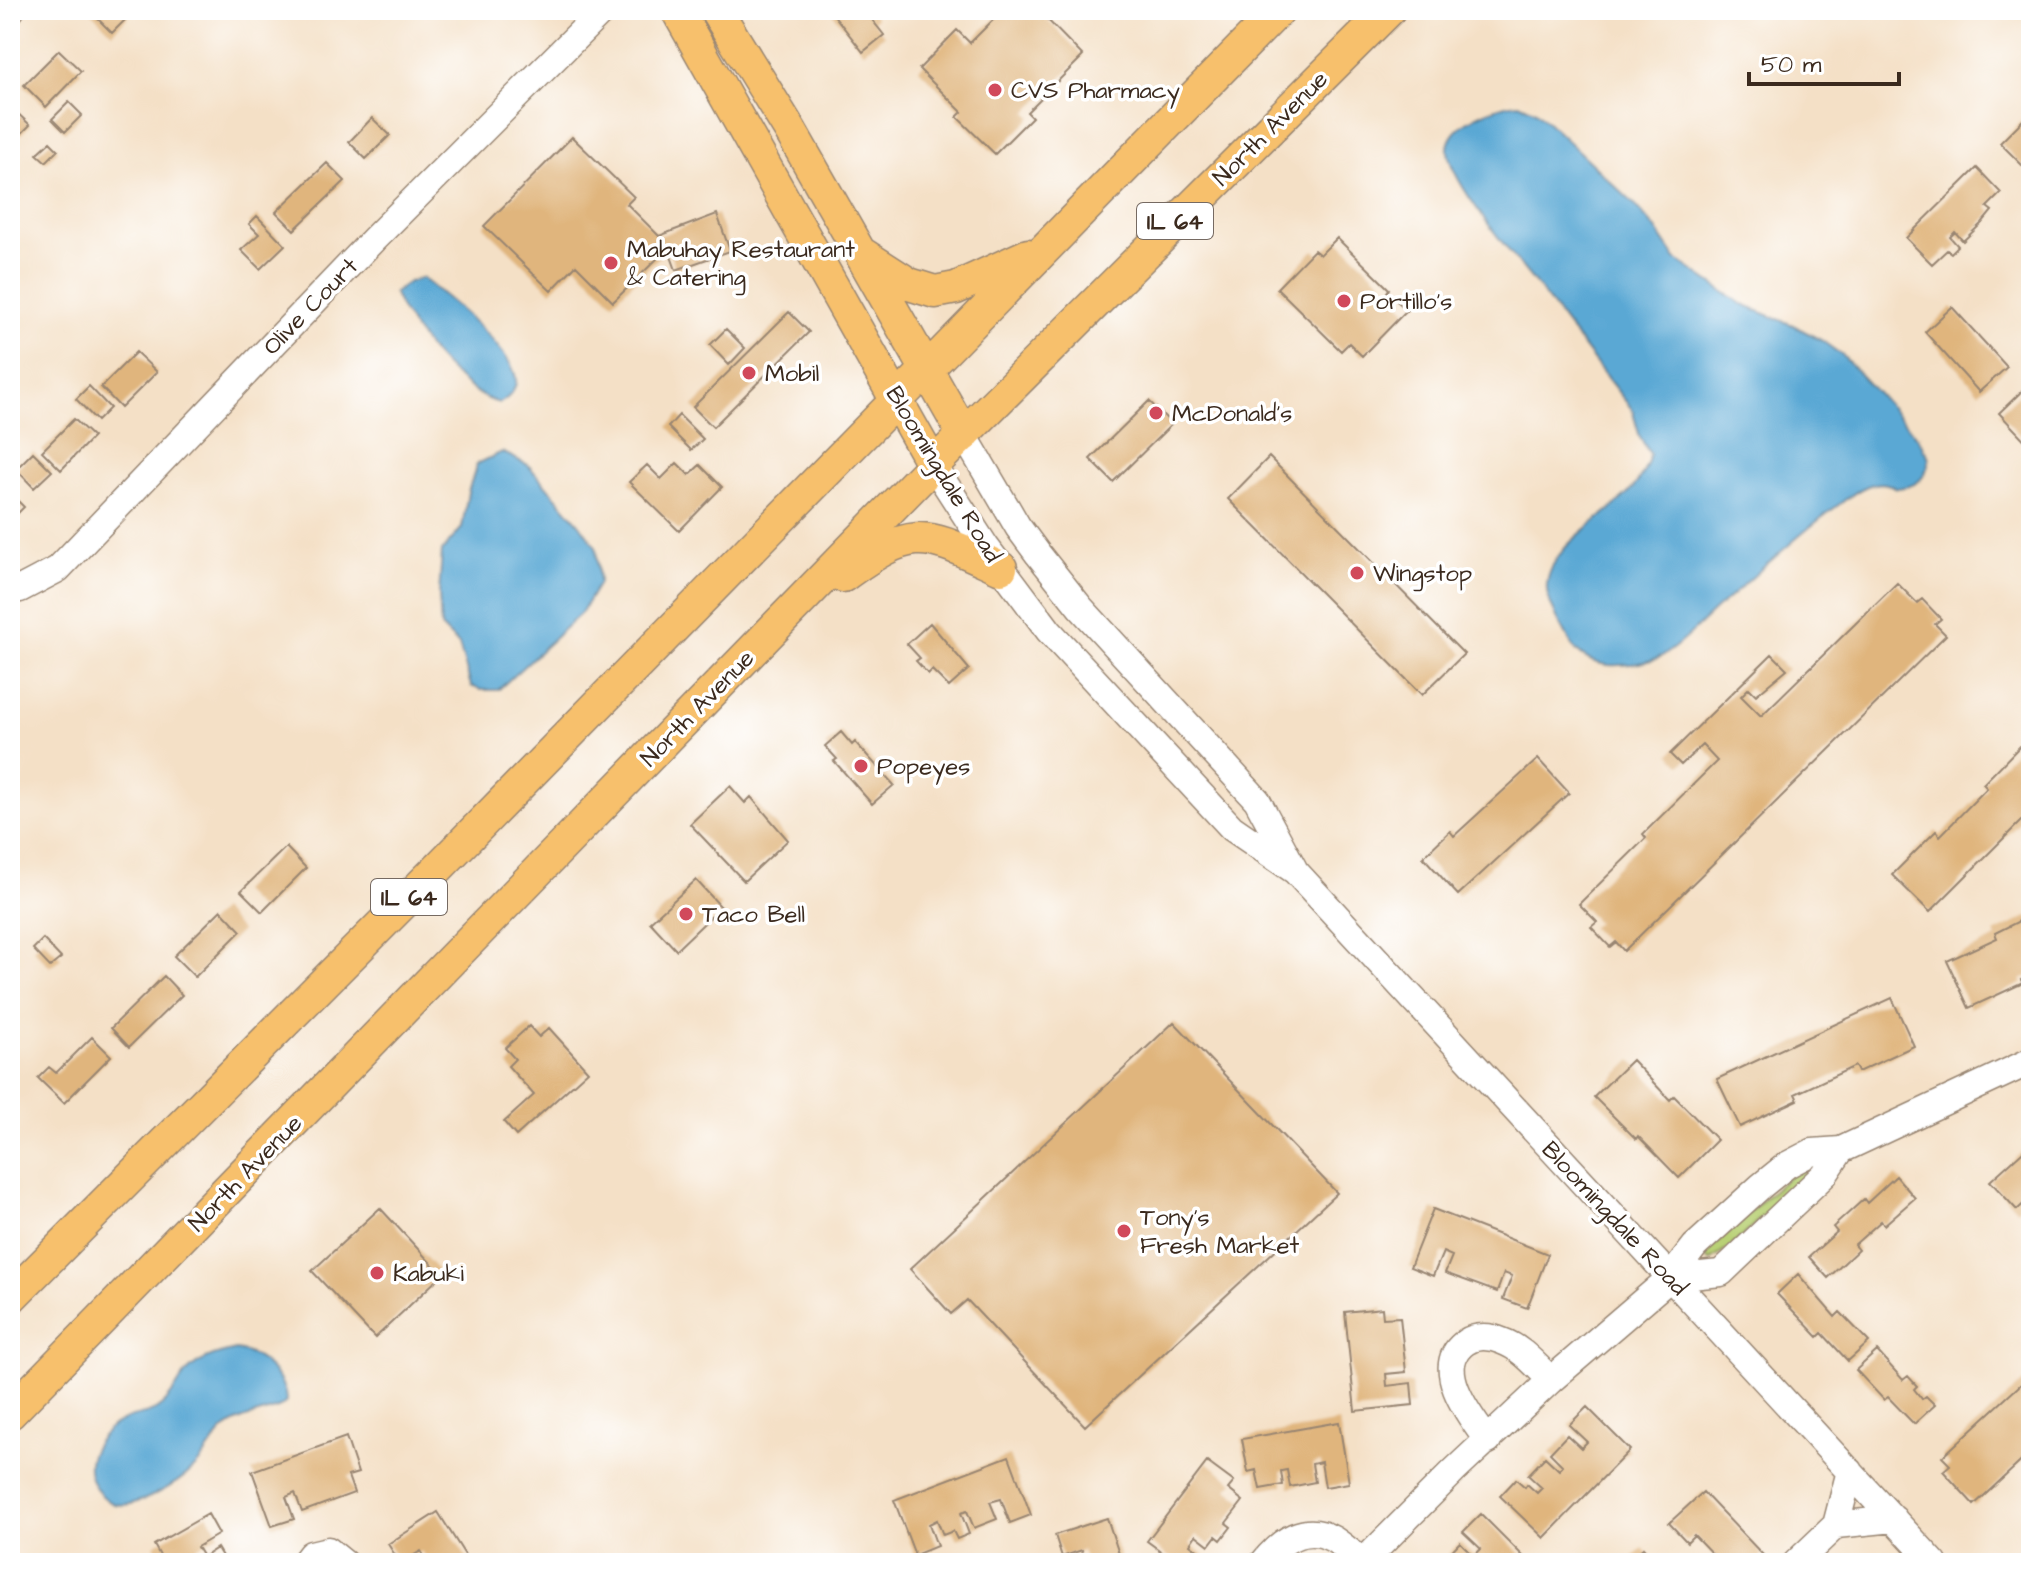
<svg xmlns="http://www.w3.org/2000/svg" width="2041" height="1573" font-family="'Architects Daughter',sans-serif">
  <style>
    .green { fill: #b9d176; stroke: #7a7e4a; stroke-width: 2 }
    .water { fill: #5aa8d4; stroke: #4a6979; stroke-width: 2 }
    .building { fill: #e0b57d }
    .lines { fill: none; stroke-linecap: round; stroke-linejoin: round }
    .minor-casing { stroke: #988572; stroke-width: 29 }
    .major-casing { stroke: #988572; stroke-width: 35 }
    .minor { stroke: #fff; stroke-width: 26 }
    .major { stroke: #f7c06c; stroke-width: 32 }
    .poi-dot { fill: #d1495b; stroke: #fff; stroke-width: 3 }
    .labels { text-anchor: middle; stroke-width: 7; stroke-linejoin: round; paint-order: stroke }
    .shield { fill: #fff; stroke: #766a62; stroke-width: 2 }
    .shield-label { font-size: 22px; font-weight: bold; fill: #3b2a1e }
    .poi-label { font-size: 24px; fill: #3b2a1e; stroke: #fff; text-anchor: start }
    .street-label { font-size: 24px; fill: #3b2a1e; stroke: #fff }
  </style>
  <rect width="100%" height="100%" fill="#fff"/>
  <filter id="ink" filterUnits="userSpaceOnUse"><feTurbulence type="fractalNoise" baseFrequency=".0125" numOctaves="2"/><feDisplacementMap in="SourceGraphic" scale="16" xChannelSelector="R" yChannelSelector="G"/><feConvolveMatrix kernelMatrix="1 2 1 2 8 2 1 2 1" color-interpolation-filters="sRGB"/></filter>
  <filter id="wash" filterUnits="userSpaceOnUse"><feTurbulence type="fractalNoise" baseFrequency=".006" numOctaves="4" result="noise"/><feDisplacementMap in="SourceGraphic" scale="32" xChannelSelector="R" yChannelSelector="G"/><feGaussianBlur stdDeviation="1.8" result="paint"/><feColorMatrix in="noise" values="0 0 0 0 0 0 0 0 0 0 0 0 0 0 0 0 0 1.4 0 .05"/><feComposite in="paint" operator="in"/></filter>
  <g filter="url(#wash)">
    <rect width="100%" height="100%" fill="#f4e0c6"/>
    <path class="green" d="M1822,1159L1731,1247L1710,1261L1703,1255L1790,1175Z"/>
    <path class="water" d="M1519,103L1536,111L1633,203L1655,228L1676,259L1743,305L1793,325L1821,340L1843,356L1916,435L1929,458C1927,478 1917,487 1897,488C1890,484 1882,482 1874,484C1860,487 1848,498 1837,506C1796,536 1760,571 1722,604C1702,621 1684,643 1662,656C1649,663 1623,666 1608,665C1591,663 1577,655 1569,640C1562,625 1545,601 1547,584C1554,529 1640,511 1650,454L1640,437L1632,409C1599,369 1569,328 1538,287C1517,260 1449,182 1448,150C1447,124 1497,104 1519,103Z
      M422,278C446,297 512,349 516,379C517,390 508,398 500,403C465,397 405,326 394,293L409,282Z
      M502,452L528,465L579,523L596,547L599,583L581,613L498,690H481L471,686L459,645L441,627L439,595L442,551L462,528L468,492L477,464Z
      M236,1350C259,1353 286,1377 286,1402L280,1407C262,1414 239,1417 224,1430C212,1441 206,1457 194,1468C179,1483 133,1512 112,1503C102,1498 93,1486 90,1475C84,1454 104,1429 122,1421C135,1414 150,1416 161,1406C171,1398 176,1387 183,1377C195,1360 217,1354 236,1350Z"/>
    <g id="blocks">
      <path class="building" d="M89,10H135L112,33Z
        M830,10H870L876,18L873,21L884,35L863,52Z
        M1003,10H1038L1083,56L1027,112L1032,117L995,154L957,117L962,112L919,69L957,30L970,43Z
        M59,50L81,71L46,107L24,85Z
        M69,102L82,115L65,132L52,119Z
        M10,106L30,125L10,145Z
        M2031,112V164L2026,169L2000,143Z
        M372,118L390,135L366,159L349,142Z
        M572,137L634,197L627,204L659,236L717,214L730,251L676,270L668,248L613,302L576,265L551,291L484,226Z
        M50,142L58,150L46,162L37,154Z
        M327,163L345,181L294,230L276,212Z
        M1977,168L2001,193L1987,207L1992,211L1982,223L1963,241L1955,232L1950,237L1958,246L1951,253L1947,250L1932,264L1906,238Z
        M257,216L285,245L260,269L241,250L259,234L249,224Z
        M1337,238L1389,289L1387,292L1407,310L1362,356L1349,343L1341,351L1277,288L1314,250L1320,255Z
        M1952,307L2007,367L1979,392L1925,332Z
        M789,312L809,332L713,427L693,407Z
        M726,329L745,348L729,365L710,345Z
        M136,352L157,372L121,408L101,387Z
        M89,386L110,408L97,421L76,399Z
        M2025,388L2031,394V447L1999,413Z
        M1149,401L1172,424L1113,482L1090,459Z
        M679,415L703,439L691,450L668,427Z
        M74,419L93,437L61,470L42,451Z
        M33,452L52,471L34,488L16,469Z
        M1269,457L1464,654L1422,695L1228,499Z
        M677,463L689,475L700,465L722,487L679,531L629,482L647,465L661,479Z
        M10,493L24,507L10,521Z
        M1897,583L1917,603L1922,599L1941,619L1935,624L1946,635L1624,951L1616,942L1610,947L1591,927L1597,922L1579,904L1646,838L1643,834L1717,761L1702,745L1681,765L1670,754L1772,654L1787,669L1756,695L1749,688L1741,696L1761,716Z
        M930,623L969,669L949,687L932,670L928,674L916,661L920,658L907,644Z
        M841,732L852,745L855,742L894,785L872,804L834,761L837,759L825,746Z
        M2028,738L2031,741V811L1930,912L1892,875L1936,831L1940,836L1987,788L1983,784Z
        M1538,759L1569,793L1458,895L1423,857L1450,831L1454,836Z
        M730,786L745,803L751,797L788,840L744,881L690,824Z
        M286,847L306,868L262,912L241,891Z
        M696,880L721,907L676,950L650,922Z
        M221,910L241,931L195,977L174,956Z
        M2031,915V975L2021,980L2023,983L1969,1008L1947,961L1997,938L1995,933Z
        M43,939L61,958L50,967L33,949Z
        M164,976L182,995L129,1047L111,1028Z
        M1892,998L1914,1046L1858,1072L1855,1066L1795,1094L1798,1100L1740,1127L1717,1079Z
        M1174,1022L1337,1193L1085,1426L967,1300L951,1314L910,1269Z
        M529,1026L539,1037L549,1028L588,1071L516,1136L504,1122L534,1095L508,1066L515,1059L505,1048Z
        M92,1037L111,1056L64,1103L38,1078L49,1067L56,1073Z
        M1632,1060L1670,1100L1674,1096L1717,1140L1679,1178L1638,1136L1636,1139L1594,1097Z
        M2031,1131V1197L2017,1210L1990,1181L2031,1144L2024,1137Z
        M1896,1176L1915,1198L1884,1225L1881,1221L1854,1245L1858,1250L1828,1278L1809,1257L1837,1232L1833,1227L1864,1199L1867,1203Z
        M380,1208L442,1275L375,1338L312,1271Z
        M1433,1209L1548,1254L1527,1308L1503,1299L1512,1276L1504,1273L1497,1292L1445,1273L1452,1256L1443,1252L1433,1276L1410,1267Z
        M1798,1274L1835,1317L1840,1312L1869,1342L1848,1361L1822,1333L1818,1337L1777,1294Z
        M1382,1308L1383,1318L1400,1317L1406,1372L1386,1374L1387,1386L1411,1383L1413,1405L1355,1411L1345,1312Z
        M1877,1351L1903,1380L1908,1376L1917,1386L1914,1389L1922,1399L1926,1396L1935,1405L1914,1424L1888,1397L1884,1400L1856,1370Z
        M2031,1375V1452L1974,1505L1943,1471L1950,1465L1942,1457Z
        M1587,1407L1630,1450L1544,1538L1500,1496L1516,1479L1525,1487L1527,1484L1537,1493L1542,1488L1528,1475L1545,1457L1559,1470L1563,1466L1550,1453L1567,1435L1581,1448L1587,1442L1569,1425Z
        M1339,1422L1349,1483L1325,1487L1321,1462L1312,1464L1315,1482L1290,1487L1287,1470L1281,1471L1283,1485L1260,1489L1256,1470L1248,1472L1242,1439Z
        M346,1437L358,1473L348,1476L354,1493L302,1512L295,1493L286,1497L294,1519L272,1526L252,1471Z
        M1009,1456L1031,1515L1010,1523L1001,1499L990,1502L997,1519L974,1528L967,1511L961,1513L969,1534L957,1539L953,1531L943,1535L937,1520L929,1524L937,1546L915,1555L894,1500Z
        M1207,1462L1234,1482L1228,1489L1243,1501L1226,1523L1231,1527L1221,1540L1216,1536L1209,1545L1196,1535L1190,1544L1210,1560L1207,1563H1177L1147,1541Z
        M1703,1492L1763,1555L1754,1563H1717L1719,1561L1694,1535L1687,1542L1669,1523Z
        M438,1512L470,1563H420L426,1559L421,1551L400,1563L388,1544Z
        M208,1514L219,1534L197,1547L203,1557L217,1548L226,1563H164L154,1545Z
        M1481,1514L1524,1557L1518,1563H1446L1443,1560L1460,1542L1474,1556L1481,1549L1463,1532Z
        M1107,1518L1122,1563H1075L1085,1559L1082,1550L1062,1557L1055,1535Z
        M1643,1548L1656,1563H1626Z"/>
    </g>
  </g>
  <g filter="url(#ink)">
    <use href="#blocks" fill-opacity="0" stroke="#988572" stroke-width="2"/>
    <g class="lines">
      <g class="minor-casing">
        <path id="minor" d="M10,11L11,10
          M964,435L1018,527L1038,554L1080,607L1257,800L1294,869
          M933,465L986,547L1049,631L1232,828L1295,871L1934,1563
          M10,590L20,589L58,569L374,239L603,10
          M1670,1278L1721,1273L1825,1174L1841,1150
          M1488,1441C1471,1418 1430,1366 1466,1342C1476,1335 1491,1336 1502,1341C1522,1348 1536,1366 1551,1380
          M1836,1525L1894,1519
          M304,1563L311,1554L328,1550L344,1563
          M1263,1563C1281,1540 1305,1523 1333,1539C1344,1546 1353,1555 1364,1561
          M1362,1563L1454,1471L1551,1380L1670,1278L1695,1246L1761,1186L1787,1165L1812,1152L1841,1150L2031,1061
          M1796,1563L1836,1525L1850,1471"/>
      </g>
      <g class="major-casing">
        <path id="major" d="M677,10L933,465
          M716,10L790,130L964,435
          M864,255L909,284L935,292L956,288L1028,255
          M843,576C916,523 924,533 1001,568
          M10,1298L437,869L1279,10
          M10,1413L933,465L1389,10"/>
      </g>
      <use href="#minor" class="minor"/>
      <use href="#major" class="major"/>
    </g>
  </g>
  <g class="poi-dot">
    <circle cx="995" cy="90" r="8"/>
    <circle cx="611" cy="263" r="8"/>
    <circle cx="1344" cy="301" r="8"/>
    <circle cx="749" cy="373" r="8"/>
    <circle cx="1156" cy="413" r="8"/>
    <circle cx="1357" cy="573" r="8"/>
    <circle cx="861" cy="766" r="8"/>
    <circle cx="686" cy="914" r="8"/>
    <circle cx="1124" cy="1231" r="8"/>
    <circle cx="377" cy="1273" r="8"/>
  </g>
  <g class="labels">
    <g class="shield">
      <rect x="1137" y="203" width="76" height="36" rx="6"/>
      <rect x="371" y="879" width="76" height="36" rx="6"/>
    </g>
    <g class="shield-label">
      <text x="1175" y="229">IL 64</text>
      <text x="409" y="905">IL 64</text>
    </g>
    <g class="poi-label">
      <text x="1011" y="98">CVS Pharmacy</text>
      <text x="627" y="257">Mabuhay Restaurant<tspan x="627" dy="28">&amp; Catering</tspan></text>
      <text x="1360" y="309">Portillo's</text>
      <text x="765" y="381">Mobil</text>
      <text x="1172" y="421">McDonald's</text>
      <text x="1373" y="581">Wingstop</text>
      <text x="877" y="774">Popeyes</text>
      <text x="702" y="922">Taco Bell</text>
      <text x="1140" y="1225">Tony's<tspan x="1140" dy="28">Fresh Market</tspan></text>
      <text x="393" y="1281">Kabuki</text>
    </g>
    <g class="street-label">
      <text transform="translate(1270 128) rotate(-45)" y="8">North Avenue</text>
      <text transform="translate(310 306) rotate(-46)" y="8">Olive Court</text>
      <text transform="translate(944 474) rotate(59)" y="8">Bloomingdale Road</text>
      <text transform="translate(697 708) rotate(-46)" y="8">North Avenue</text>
      <text transform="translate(245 1173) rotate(-46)" y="8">North Avenue</text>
      <text transform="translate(1615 1218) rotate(47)" y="8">Bloomingdale Road</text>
    </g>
  </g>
  <rect width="2041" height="1573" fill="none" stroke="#fff" stroke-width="40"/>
  <path d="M1749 72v12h150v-12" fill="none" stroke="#3b2a1e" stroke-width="4"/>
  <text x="1761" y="72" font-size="24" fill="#3b2a1e" stroke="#ffffff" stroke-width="6" paint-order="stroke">50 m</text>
</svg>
